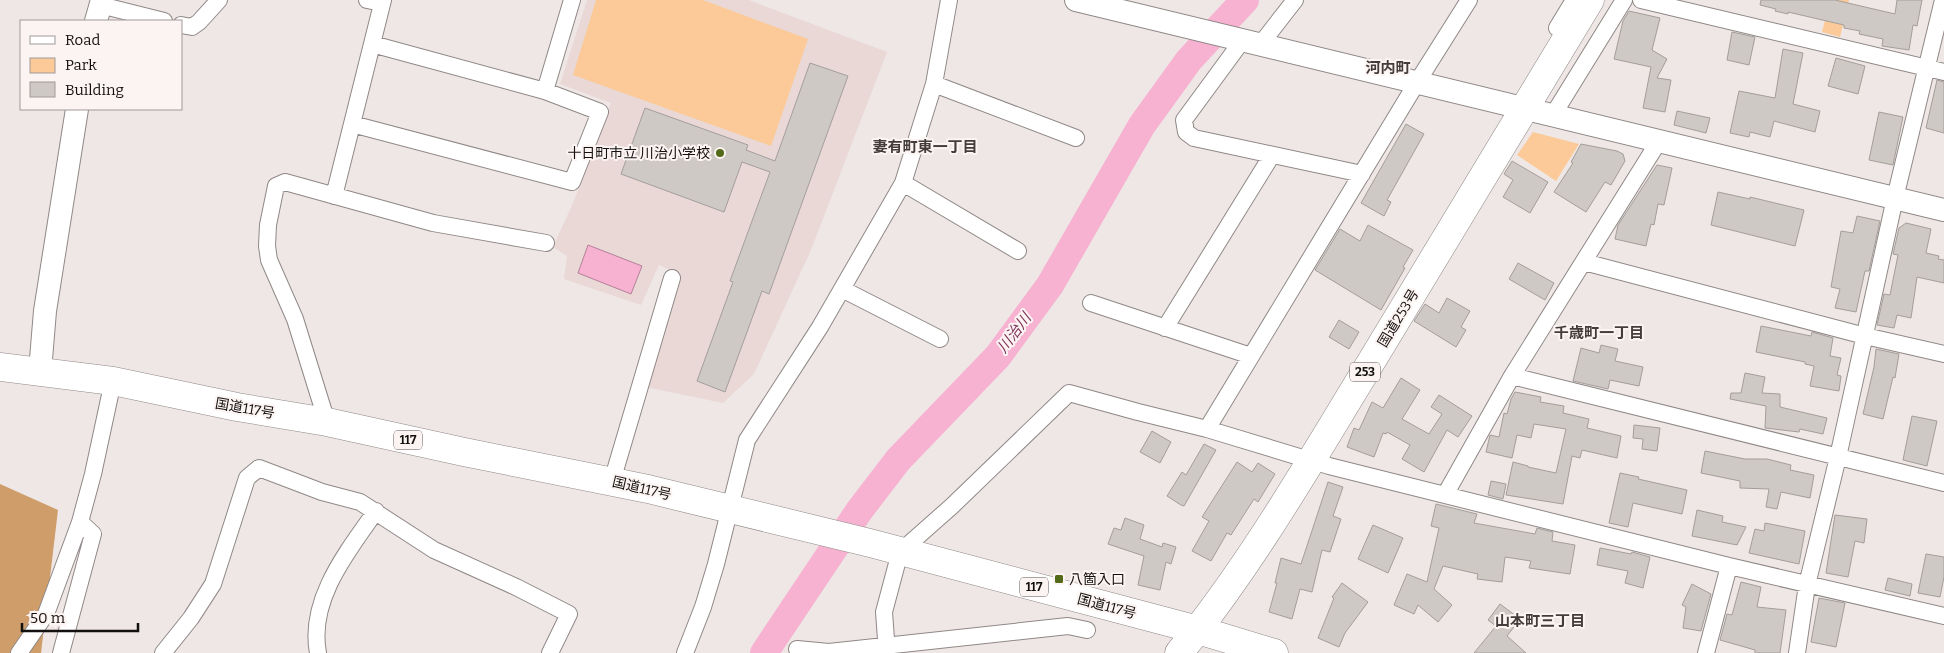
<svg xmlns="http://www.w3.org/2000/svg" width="1944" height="653" font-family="Bitter,'Noto Sans JP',serif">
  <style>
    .built { fill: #e9d8d6 }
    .green { fill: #fbca98 }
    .forest { fill: #ce9d6a }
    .water { fill: #f7b2d1; stroke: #b38197 }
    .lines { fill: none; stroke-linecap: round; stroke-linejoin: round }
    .river { stroke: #f7b2d1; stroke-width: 28 }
    .building { fill: #cfc9c5; stroke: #a49e9b }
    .street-casing { stroke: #8f8887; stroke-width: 18 }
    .secondary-casing { stroke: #8f8887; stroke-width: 24 }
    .highway-casing { stroke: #8f8887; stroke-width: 29 }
    .street { stroke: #fff; stroke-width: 16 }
    .secondary { stroke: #fff; stroke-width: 22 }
    .highway { stroke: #fff; stroke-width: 28 }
    .poi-dot { fill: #516919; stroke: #fcf4f3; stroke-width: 2 }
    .labels { text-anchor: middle; stroke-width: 4; stroke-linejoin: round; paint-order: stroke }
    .shield { fill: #fcf4f3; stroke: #595454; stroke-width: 1 }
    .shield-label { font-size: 12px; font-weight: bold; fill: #131010 }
    .poi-label { font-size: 14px; fill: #131010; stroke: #fcf4f3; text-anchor: end }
    .street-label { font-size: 14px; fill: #131010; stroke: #fcf4f3 }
    .neighbourhood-label { font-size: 15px; font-weight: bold; fill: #423c3b; stroke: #fcf4f3 }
    .water-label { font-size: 15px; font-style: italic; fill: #81325c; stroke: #fcf4f3 }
  </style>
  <rect width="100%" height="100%" fill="#eee7e5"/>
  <path class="built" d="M587,0H749L887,52L811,250L754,374L723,403L646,387L679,274L659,265L641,305L564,279L567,256L553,247L573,203L611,103L560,84Z"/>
  <path class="green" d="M596,0H703L808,39L771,146L573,75Z
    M1830,0H1849L1840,37L1822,32Z
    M1533,132L1579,144L1556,181L1517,155Z"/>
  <path class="forest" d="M0,484L58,510L41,653H0Z"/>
  <path class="water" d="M588,245L642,266L631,294L578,273Z"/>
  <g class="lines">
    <path class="river" d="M764,653L859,511L898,460L998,356L1050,285L1142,125L1189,60L1245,0"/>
  </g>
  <path class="building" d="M1761,0H1835L1895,14L1897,0H1922L1917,26L1913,25L1909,50L1882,46L1883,39L1859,34L1860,31L1844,28V25L1788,12V14L1775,11L1776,9L1760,5Z
    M1629,11L1660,18L1652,50L1667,59L1657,78L1671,80L1665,112L1643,108L1651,67L1614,59L1623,21Z
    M1732,32L1755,37L1749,65L1727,60Z
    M1783,49L1803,53L1793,104L1820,111L1815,132L1774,121L1770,137L1750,132L1749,137L1730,133L1739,91L1775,98Z
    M1836,58L1865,66L1858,94L1828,86Z
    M810,63L848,76L769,294L762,291L725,392L697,381L733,282L730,281L770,172L742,162L724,212L621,174L645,108L748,145L746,150L775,161Z
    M1937,80L1944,82V133L1926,128Z
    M1677,111L1710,118L1706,133L1674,125Z
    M1879,112L1903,117L1893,165L1869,160Z
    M1406,124L1424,134L1387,200L1391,202L1384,216L1361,203Z
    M1581,144L1617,151L1623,154L1625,161L1611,185L1605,182L1586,212L1554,192L1573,163L1571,162Z
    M1512,161L1548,182L1530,213L1503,197L1513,180L1504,174Z
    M1657,165L1672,168L1664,205L1658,204L1654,225L1651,224L1646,246L1615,239L1618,225Z
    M1718,192L1750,199V197L1804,210L1795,246L1711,225Z
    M1857,216L1880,221L1869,271H1865L1856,312L1835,308L1840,289L1831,287L1841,231L1853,233Z
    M1906,223L1931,229L1926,253L1939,256L1938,259L1944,260V283L1917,277L1911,318L1897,315L1894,328L1877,325L1884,294L1890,295L1898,255L1893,254L1899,228Z
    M1368,225L1413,250L1403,267L1405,268L1381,310L1315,270L1340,229L1360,241Z
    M1518,263L1554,283L1545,300L1509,279Z
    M1447,298L1470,311L1461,327L1466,330L1456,347L1414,321L1425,304L1439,313Z
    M1339,320L1359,332L1349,349L1329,337Z
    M1761,326L1811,336L1812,332L1833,338L1830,356L1841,358L1837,375L1841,376L1839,391L1810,386L1814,366L1805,364V362L1756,352Z
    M1601,345L1618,349L1615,361L1643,367L1639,386L1610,380L1608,389L1573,381L1581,348L1599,353Z
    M1876,349L1899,354L1895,378L1893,377L1883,419L1863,414L1874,367Z
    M1745,373L1765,377L1762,393L1780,394V407L1827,418L1823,434L1800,429L1799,432L1765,428L1766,406L1730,399L1731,393H1741Z
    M1401,378L1420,390L1402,419L1429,434L1442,414L1431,407L1439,395L1472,416L1458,437L1447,430L1424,472L1402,459L1410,445L1387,432L1386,434L1383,433L1374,457L1347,447L1354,428L1359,430L1372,402L1383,408Z
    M1515,392L1541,397L1540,402L1564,406L1563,413L1589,419L1587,428L1621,436L1617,458L1582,450L1580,458L1572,456L1563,504L1506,495L1513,462L1528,466V467L1556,473L1566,429L1534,424L1531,438L1517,435L1512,458L1486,452L1490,435L1499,437L1504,413L1507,414L1511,399Z
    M1912,416L1937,421L1927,466L1903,460Z
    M1634,425L1660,428L1657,451L1642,449L1643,439L1633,438Z
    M1152,431L1171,442L1160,463L1140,452Z
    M1204,444L1216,450L1184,506L1181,505L1167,496L1182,472L1186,475Z
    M1705,451L1745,459H1767L1791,465L1790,470L1814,475L1810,498L1781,492L1777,509L1766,507L1769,489L1740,488V481L1701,473Z
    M1237,462L1252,472L1258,463L1275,474L1258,502L1254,499L1231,535L1227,533L1211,561L1192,551L1209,521L1202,517Z
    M1620,473L1639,477L1638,479L1687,490L1682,514L1633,503L1628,527L1609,523Z
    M1491,481L1506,484L1503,499L1488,495Z
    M1328,482L1343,487L1333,516L1341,519L1330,552L1322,550L1312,592L1300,589L1292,619L1269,612L1277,583H1275L1281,558L1301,564Z
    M1436,504L1477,514L1474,523L1535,534L1537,528L1553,532L1552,541L1575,545L1570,574L1529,568L1531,561L1505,557L1502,582L1477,579L1478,574L1443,566L1434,589L1452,605L1438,622L1418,605L1414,614L1394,605L1407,574L1427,582L1439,528L1431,526Z
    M1697,510L1723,516L1722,522L1746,527L1737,545L1692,536Z
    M1835,515L1867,519L1864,543L1855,541L1848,577L1826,573Z
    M1125,518L1144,525L1140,539L1162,547L1163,543L1176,547L1171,564L1166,562L1160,590L1138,585L1144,556L1108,544L1114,528L1121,530Z
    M1765,523L1805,531L1799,564L1749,553L1755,529L1764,531Z
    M1373,525L1403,538L1388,573L1358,559Z
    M1600,548L1631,554L1632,552L1650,557L1643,588L1625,583L1628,571L1597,565Z
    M1926,554L1944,557V577L1940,597L1918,593Z
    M1888,578L1912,584L1910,596L1885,590Z
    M1741,582L1761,587L1757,607L1786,610L1780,653H1755V650L1720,640L1727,614L1732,615Z
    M1342,583L1368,602L1345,633L1339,647L1318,638L1334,598L1332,597Z
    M1692,584L1711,594L1701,631L1683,628L1686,607L1682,605Z
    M1819,598L1845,603L1836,647L1811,642Z
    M1500,604L1520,619L1507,636L1526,653H1474L1496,626L1488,620Z"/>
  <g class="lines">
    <g class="street-casing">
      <path id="street" d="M367,0L382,3
        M1641,0L1944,72
        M100,5L164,21
        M181,25L192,27L199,22L219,0
        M1557,28L1574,0
        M1242,41L1184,120L1186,132L1194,138L1362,174
        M372,44L545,91L572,0
        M1260,45L1295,0
        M934,84L1076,138
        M1553,115L1624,0
        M352,124L572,182L600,112L545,91
        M903,183L1018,251
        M334,196L383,0
        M1584,262L1865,336L1944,354
        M842,289L940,339
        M1091,303L1251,356
        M1165,328L1272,155
        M1512,376L1944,483
        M327,422L295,319L269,260L267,246L268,225L276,186L285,182L433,223L546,243
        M1207,429L1416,84L1469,0
        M612,481L672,278
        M1445,495L1512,376L1659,141
        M797,649L829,652L1068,626L1087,630
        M19,653L46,614L80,522L93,474L113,381
        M61,653L93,534L80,522
        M163,653L191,618L213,584L247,478L259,468L322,492L360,502L434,550L516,587L569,614L550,653
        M318,653C308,600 347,552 376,511
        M685,653L703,607L716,564L747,440L820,327L903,183L934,84L949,0
        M887,653L884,612L900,552L952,506L1069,393L1138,412L1207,429L1329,466L1729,566L1944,616
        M1706,653L1729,566
        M1797,653L1807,585L1838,457L1895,198L1943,0"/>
    </g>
    <g class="secondary-casing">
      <path id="secondary" d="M1076,0L1944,210
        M96,21L102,0
        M40,371L45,311L77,109"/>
    </g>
    <g class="highway-casing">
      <path id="highway" d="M0,367L113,381L237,407L327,422L464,452L648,489L870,543L1198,630L1274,653
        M1179,653C1250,566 1307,467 1365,372C1440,248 1515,124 1590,0"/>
    </g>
    <use href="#street" class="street"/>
    <use href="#secondary" class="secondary"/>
    <use href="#highway" class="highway"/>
  </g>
  <g class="poi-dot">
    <circle cx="720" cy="153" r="5"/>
    <rect x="1054" y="574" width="10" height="10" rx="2.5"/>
  </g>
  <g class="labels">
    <g class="shield">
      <rect x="1350" y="362.5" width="30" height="19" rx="4"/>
      <rect x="394" y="430.5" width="28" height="19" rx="4"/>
      <rect x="1020" y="577.5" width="28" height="19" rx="4"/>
    </g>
    <g class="shield-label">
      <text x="1365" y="376">253</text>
      <text x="408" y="444">117</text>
      <text x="1034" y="591">117</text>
    </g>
    <g class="poi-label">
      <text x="710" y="158">十日町市立 川治小学校</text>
      <text x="1069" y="584" text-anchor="start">八箇入口</text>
    </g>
    <g class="street-label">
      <text transform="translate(1398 318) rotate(-59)" y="5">国道253号</text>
      <text transform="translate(245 408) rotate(10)" y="5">国道117号</text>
      <text transform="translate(642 488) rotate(13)" y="5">国道117号</text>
      <text transform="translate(1107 606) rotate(15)" y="5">国道117号</text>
    </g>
    <g class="neighbourhood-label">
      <text x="1388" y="73">河内町</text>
      <text x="925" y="152">妻有町東一丁目</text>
      <text x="1599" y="338">千歳町一丁目</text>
      <text x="1540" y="626">山本町三丁目</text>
    </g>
    <g class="water-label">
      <text transform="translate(1014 333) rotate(-53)" y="5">川治川</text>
    </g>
  </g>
  <rect x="20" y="20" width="162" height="90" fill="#fcf4f3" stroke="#9f9998"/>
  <rect x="30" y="36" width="25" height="8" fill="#ffffff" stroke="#9f9998"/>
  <text x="65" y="45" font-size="15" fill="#131010">Road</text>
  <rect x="30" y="58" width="25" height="15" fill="#fbca98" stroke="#9f9998"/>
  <text x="65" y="70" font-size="15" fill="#131010">Park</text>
  <rect x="30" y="82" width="25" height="15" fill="#cfc9c5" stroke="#9f9998"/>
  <text x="65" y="95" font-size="15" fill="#131010">Building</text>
  <path d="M22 623v8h116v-8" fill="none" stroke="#131010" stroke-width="2.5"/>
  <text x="30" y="623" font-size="15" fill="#131010" stroke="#fcf4f3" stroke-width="4" paint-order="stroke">50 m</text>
</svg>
